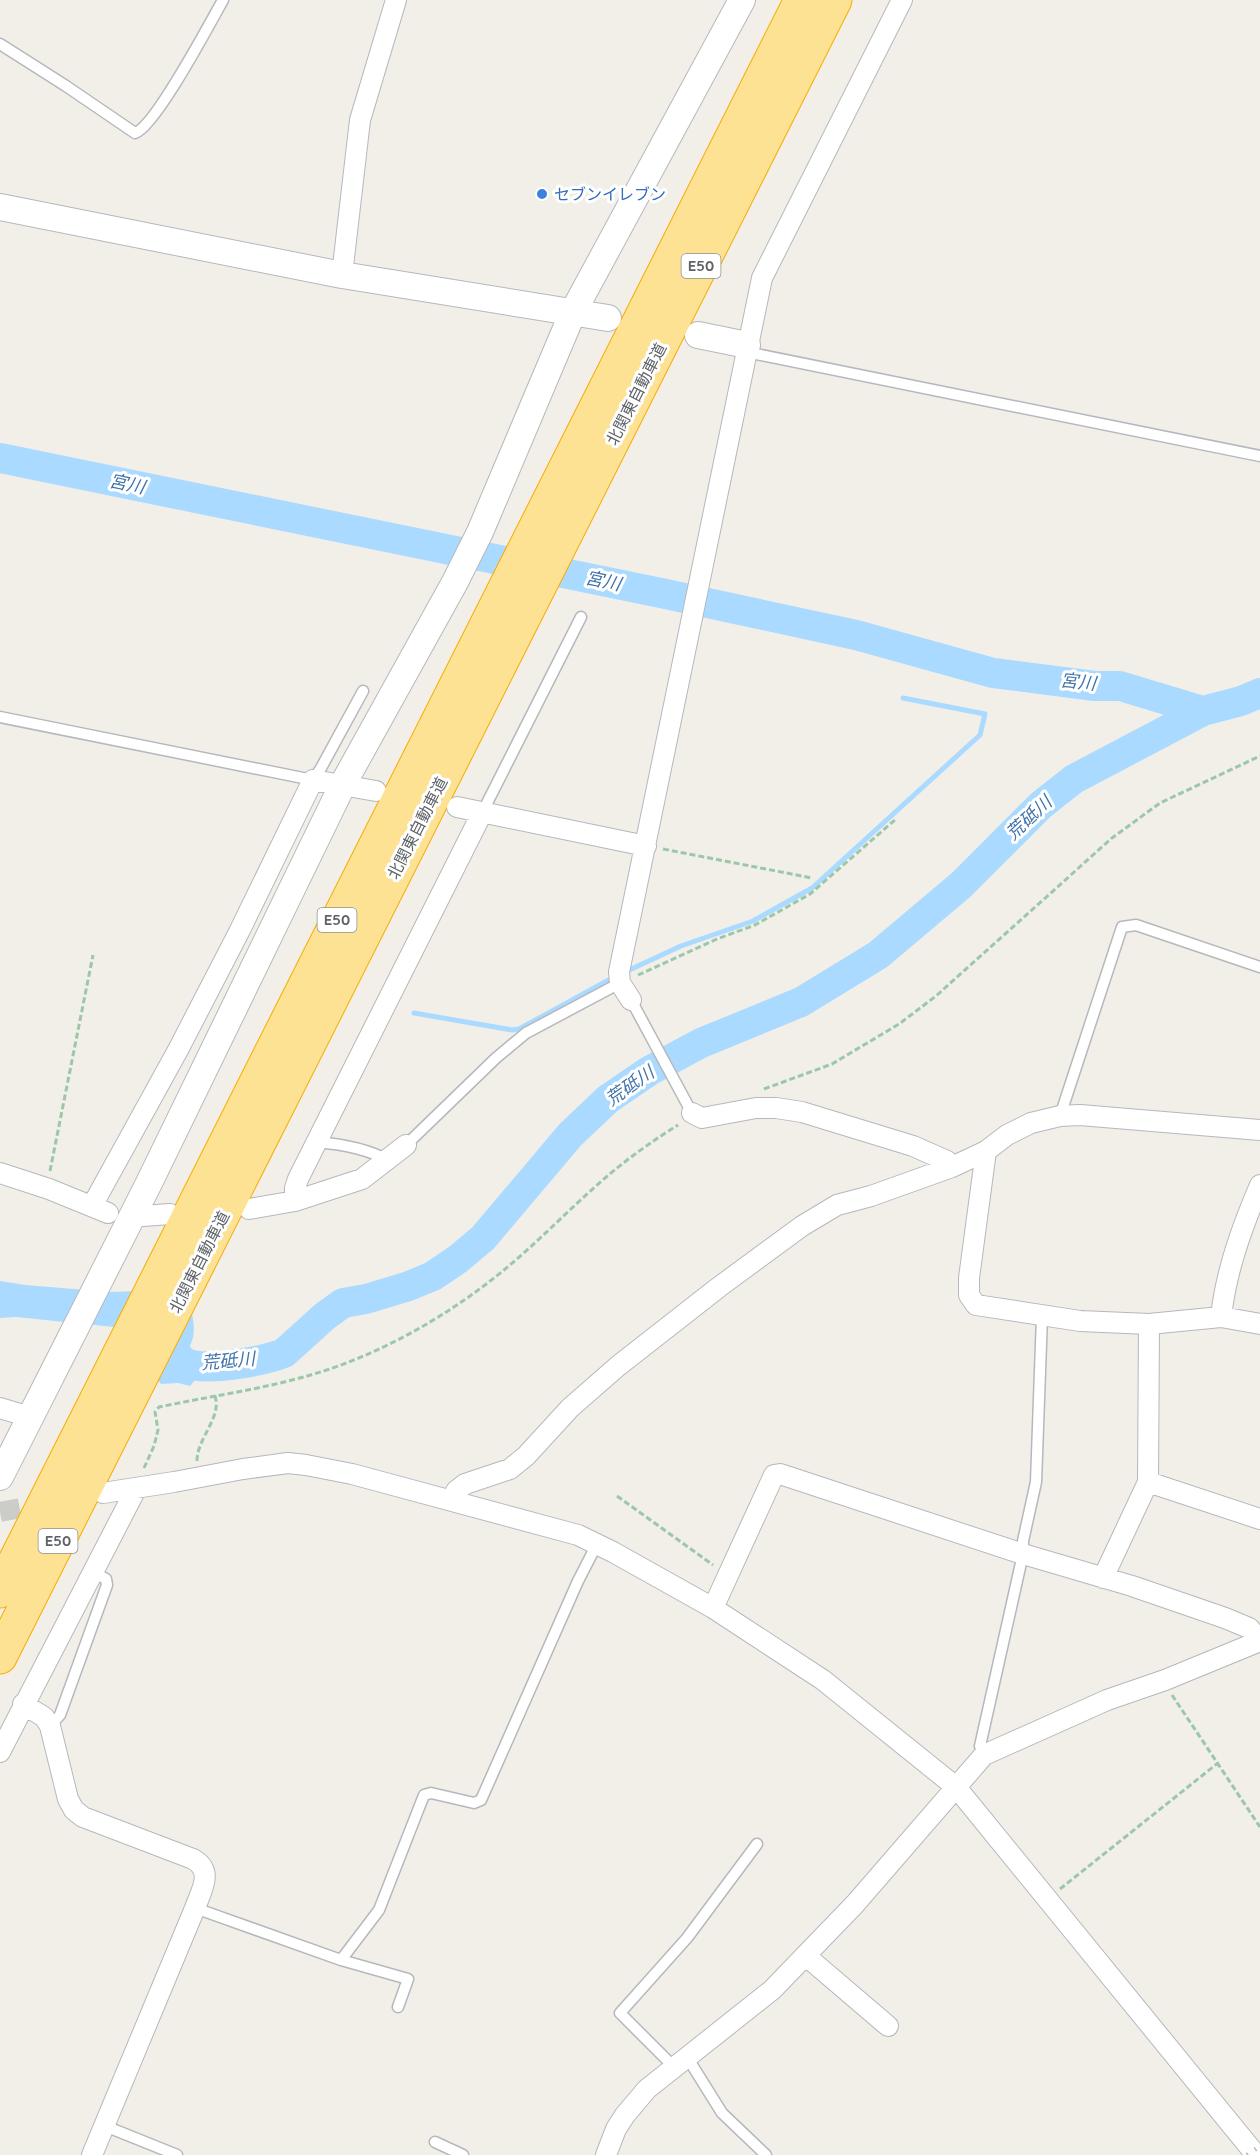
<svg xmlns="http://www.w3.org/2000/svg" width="1260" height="2155" font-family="Quicksand,'Noto Sans JP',sans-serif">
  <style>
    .water { fill: #aadaff }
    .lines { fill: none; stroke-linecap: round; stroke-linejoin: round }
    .stream { stroke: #aadaff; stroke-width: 5 }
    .river { stroke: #aadaff; stroke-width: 30 }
    .minor-tunnel { stroke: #ccccc8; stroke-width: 20; stroke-dasharray: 20 10; stroke-linecap: butt }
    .service-casing { stroke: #b5b8bc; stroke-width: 13 }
    .minor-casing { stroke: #b5b8bc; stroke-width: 22 }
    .tertiary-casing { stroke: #b5b8bc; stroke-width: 28 }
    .motorway-casing { stroke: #f9ab00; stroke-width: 35 }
    .path { stroke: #9cc7a9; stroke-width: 3; stroke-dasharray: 6 3; stroke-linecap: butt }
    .service { stroke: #fff; stroke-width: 10 }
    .minor { stroke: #fff; stroke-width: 20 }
    .tertiary { stroke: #fff; stroke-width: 26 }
    .motorway { stroke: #fde293; stroke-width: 33 }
    .rail { stroke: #b6b7b8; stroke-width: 4.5; stroke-dasharray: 1.5 8; stroke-linecap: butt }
    .shop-dot { fill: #3f7fe0; stroke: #fff; stroke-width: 2 }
    .labels { text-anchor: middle; stroke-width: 6; stroke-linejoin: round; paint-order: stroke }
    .shield { fill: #fff; stroke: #8f9295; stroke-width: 1.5 }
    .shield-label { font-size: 15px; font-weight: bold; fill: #5f6368 }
    .shop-label { font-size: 16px; fill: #366cbe; stroke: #fff; text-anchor: start }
    .street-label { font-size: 16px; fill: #5f6368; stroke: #fff }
    .water-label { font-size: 18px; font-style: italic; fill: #4174aa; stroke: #fff }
  </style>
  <rect width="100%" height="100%" fill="#f1efe8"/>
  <path class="water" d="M0,1281L25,1285L111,1292L138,1291L190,1304C193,1320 197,1332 190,1346L194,1354L205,1361V1368L190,1386L178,1383L161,1384L114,1327L16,1317L0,1318Z"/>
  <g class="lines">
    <path class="stream" d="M991,682L993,673
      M625,972L681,946L753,921L812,888L980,735L985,714L903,698
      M414,1013L512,1030L519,1029L616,976"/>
    <path class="river" d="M0,458L661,593L856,635L993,673L1095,686H1120L1203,711
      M171,1349C175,1353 179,1359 184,1362C204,1373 263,1361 284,1353L325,1316L343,1303L366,1299L409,1286L433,1276L458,1259L483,1238L570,1135L608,1099L649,1071L701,1043L801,1002L878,955L961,885L1041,805L1074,779L1203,711L1241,701L1260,693"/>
    <path class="minor-tunnel" d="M0,1512L47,1503"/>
    <g class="service-casing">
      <path id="service" d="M0,44L66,86L135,133C155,127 210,23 223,0
        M746,352L1260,456
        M0,717L313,780L321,768L363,691
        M482,813L581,617
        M631,1000L692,1113
        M1060,1116L1122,927L1136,925L1260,967
        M317,1142C339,1144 368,1149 387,1160
        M406,1145L496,1058L526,1033L620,983
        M50,1726L60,1715L107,1585L106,1579L93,1572
        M984,1755L980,1746L1023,1554V1541L1036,1482L1042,1316
        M195,1908L341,1960L408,1979L398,2007
        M341,1960L379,1910L424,1795L431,1793L474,1803L481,1800L578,1581L597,1544
        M687,2057L722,2113L766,2155
        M674,2067L620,2013L687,1938L757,1844
        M105,2126L177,2155
        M435,2142L463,2155"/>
    </g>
    <g class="minor-casing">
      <path id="minor" d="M342,275L360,120L396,0
        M457,807L646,846
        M631,1000L620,983L619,972L762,278L902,0
        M692,1113L702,1118L756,1108H776L802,1112L913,1146L947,1161L952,1167
        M986,1151L969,1278V1295L976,1305L1080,1321L1149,1324L1221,1317L1260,1324
        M0,1173L49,1189L108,1213
        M295,1201V1188L298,1179L482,813
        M92,1206L178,1050L240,930L313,780L376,791
        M249,1209L295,1201L362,1179L406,1145
        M143,1216L170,1214
        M1221,1317C1226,1271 1242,1227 1260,1185
        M1149,1324L1148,1482L1260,1519
        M0,1408L30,1417
        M103,1493L174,1482L243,1469L288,1463L306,1465L352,1474L578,1535L613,1552L713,1608L823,1680L956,1787L1256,2155
        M452,1501L456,1491L465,1484L510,1469L526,1456L570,1408L618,1366L719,1287L802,1226L837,1205L871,1196L952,1167L986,1151L1007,1135L1031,1123L1060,1116L1080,1115L1260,1130
        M1103,1578L1148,1482
        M713,1608L774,1475L780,1474L1023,1554L1132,1586L1225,1618L1249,1628L1260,1640
        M23,1704L44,1717L50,1726L68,1799L74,1810L83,1817L193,1859C214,1871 202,1889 195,1908L92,2155
        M0,1752L136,1489
        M806,1956L888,2026
        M606,2155L616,2129L625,2115L647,2089L772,1990L855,1904L984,1755L1107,1700L1165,1680L1260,1641"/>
    </g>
    <g class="tertiary-casing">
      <path id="tertiary" d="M0,207L342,275L608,318
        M698,335L747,345
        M0,1477L149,1183L343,784L455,582L480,532L573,312L742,0"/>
    </g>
    <g class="motorway-casing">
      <path id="motorway" d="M0,1591L801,0
        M0,1657L835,0"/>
    </g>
    <path class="path" d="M663,849L812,878
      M638,975L717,939L755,925L810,894L896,819
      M764,1089L832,1064L899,1024L936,996L1112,838L1160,803L1260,756
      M50,1171L93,955
      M197,1461C197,1438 222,1418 215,1396
      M144,1468L154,1446L158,1430L155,1412L159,1407C211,1396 264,1389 314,1374C378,1355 442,1319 494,1278C530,1250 561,1217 595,1187C620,1164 649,1143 678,1125
      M617,1496L713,1565
      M1172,1695L1260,1827
      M1060,1889L1218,1763"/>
    <use href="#service" class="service"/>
    <use href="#minor" class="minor"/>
    <use href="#tertiary" class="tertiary"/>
    <use href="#motorway" class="motorway"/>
    <path class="rail" d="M1247,2155L1260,2146"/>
  </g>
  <circle class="shop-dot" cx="542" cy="194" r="6"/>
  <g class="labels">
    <g class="shield">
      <rect x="681.5" y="254" width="39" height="24" rx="4.5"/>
      <rect x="317.5" y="908" width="39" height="24" rx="4.5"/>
      <rect x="38.5" y="1529" width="39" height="24" rx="4.5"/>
    </g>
    <g class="shield-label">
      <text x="701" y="271">E50</text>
      <text x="337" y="925">E50</text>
      <text x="58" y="1546">E50</text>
    </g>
    <g class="shop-label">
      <text x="554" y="200">セブンイレブン</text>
    </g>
    <g class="street-label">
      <text transform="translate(636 394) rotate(-63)" y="6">北関東自動車道</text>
      <text transform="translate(417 828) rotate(-63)" y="6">北関東自動車道</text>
      <text transform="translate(199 1262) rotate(-63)" y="6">北関東自動車道</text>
    </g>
    <g class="water-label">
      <text transform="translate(127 484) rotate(12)" y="6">宮川</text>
      <text transform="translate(603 581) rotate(12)" y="6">宮川</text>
      <text transform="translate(1078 682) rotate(6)" y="6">宮川</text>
      <text transform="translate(1029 818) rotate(-43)" y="6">荒砥川</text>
      <text transform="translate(630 1086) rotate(-35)" y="6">荒砥川</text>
      <text transform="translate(228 1361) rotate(-5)" y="6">荒砥川</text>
    </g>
  </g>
</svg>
